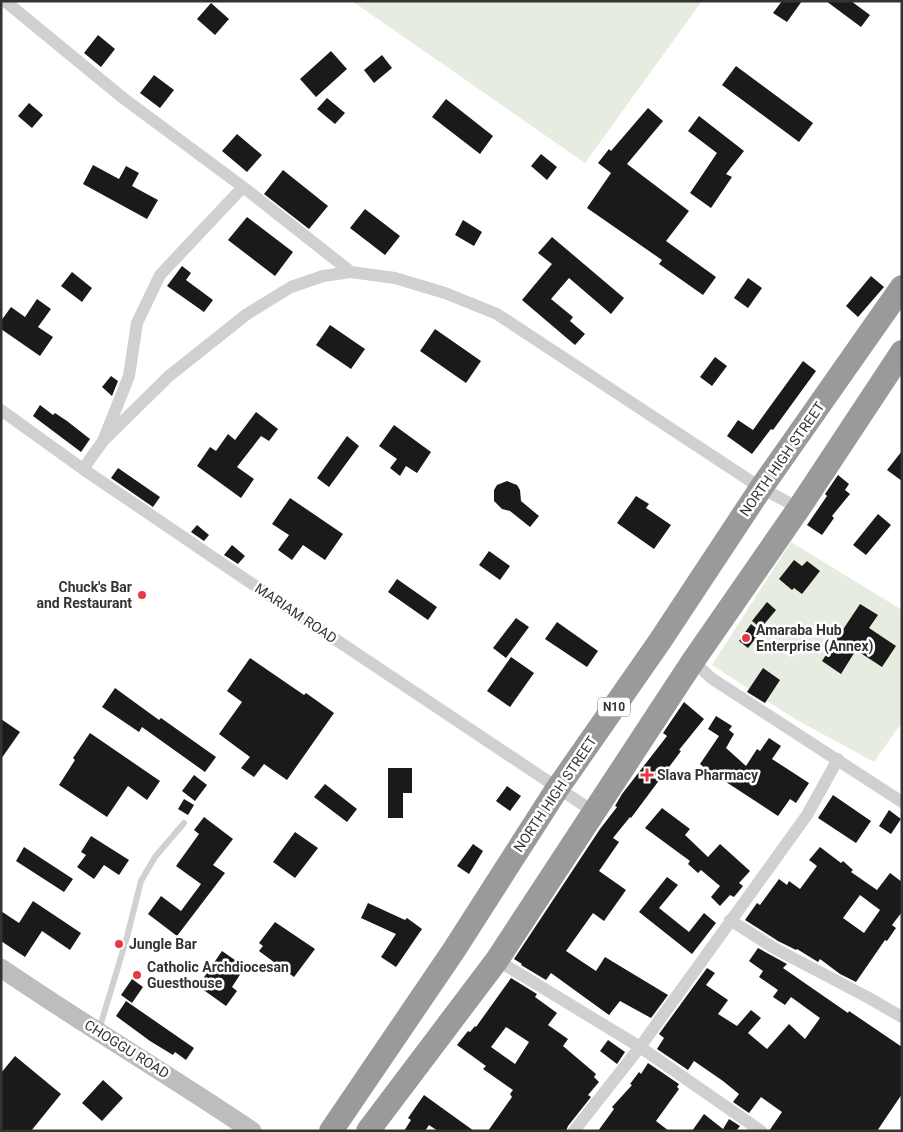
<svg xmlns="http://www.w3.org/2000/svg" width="903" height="1132" font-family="Roboto,sans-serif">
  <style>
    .green { fill: #e6ecdf }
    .building { fill: #1a1a1a; fill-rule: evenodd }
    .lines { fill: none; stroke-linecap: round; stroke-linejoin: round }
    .lane { stroke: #d0d0d0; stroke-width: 6 }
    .street { stroke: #d0d0d0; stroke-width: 12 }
    .secondary { stroke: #bdbdbd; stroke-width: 19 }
    .highway { stroke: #9a9a9a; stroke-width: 24 }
    .poi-dot { fill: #e63946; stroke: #fff; stroke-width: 2 }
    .labels { text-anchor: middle; stroke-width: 5; stroke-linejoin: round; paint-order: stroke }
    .shield { fill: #fff; stroke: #707070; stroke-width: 1 }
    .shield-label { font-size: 12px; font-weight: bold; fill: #333 }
    .street-label { font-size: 14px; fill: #333; stroke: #fff }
    .poi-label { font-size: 14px; font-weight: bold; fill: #333; stroke: #fff; text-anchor: start }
  </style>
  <rect width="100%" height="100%" fill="#fff"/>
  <path class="green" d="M352,1H702L585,163Z
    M791,542L902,610V722L874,762L795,719L712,665Z"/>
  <path class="building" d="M782,1H802L787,22L773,13Z
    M826,1H851L870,15L861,27Z
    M211,3L229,19L215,35L197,19Z
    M98,35L115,49L101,67L84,53Z
    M331,51L347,69L316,97L300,79Z
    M382,55L392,68L374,83L364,70Z
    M736,66L813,123L799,142L722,85Z
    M154,75L174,90L160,108L140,93Z
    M327,98L345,113L335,124L317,109Z
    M446,99L493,136L480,154L432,117Z
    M29,103L43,115L32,128L18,116Z
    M648,108L663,121L627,164L689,211L666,241L716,277L703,295L659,264L662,260L587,208L611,173L598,163L609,149L611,151Z
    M699,116L744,151L726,174L732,177L711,208L690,193L717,153L688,131Z
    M237,134L262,155L247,172L222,151Z
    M541,154L557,167L547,180L531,166Z
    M93,165L119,179L126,166L139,173L132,186L158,200L147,219L83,184Z
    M283,170L328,206L309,229L264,194Z
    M365,209L400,236L385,255L350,228Z
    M247,217L293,252L275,276L228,240Z
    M463,220L482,232L474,246L455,235Z
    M552,237L624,298L611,314L569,278L551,299L573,317L570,321L585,334L575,345L522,300L552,264L538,253Z
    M182,266L191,273L186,280L213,300L204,312L167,286Z
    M72,272L92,288L82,302L61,286Z
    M871,276L884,287L858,317L846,306Z
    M748,278L762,288L748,308L734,298Z
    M37,299L51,309L38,327L53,337L40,356L1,329V321L11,307L25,317Z
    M330,325L365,349L351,369L316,345Z
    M435,329L481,361L466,383L420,351Z
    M715,357L727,366L712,386L700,377Z
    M803,361L816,371L773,430L771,429L752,454L727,436L738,420L753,430Z
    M111,376L118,381L112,396L102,387Z
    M40,405L53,415L55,413L67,421L90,439L81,452L33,416Z
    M256,412L278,429L269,441L261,436L237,467L254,479L241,498L197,466L210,447L216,451L228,434L235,440Z
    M394,425L431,452L417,473L406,466L400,476L390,468L397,459L379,446Z
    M347,436L359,446L329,487L317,478Z
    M902,451V481L887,470Z
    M118,468L160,497L153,507L111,478Z
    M838,475L849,484L845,490L850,494L832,516L834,518L822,535L807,525L827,496L825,494Z
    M507,481L517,485L520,490L521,501L539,516L530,527L510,511L502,509L494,501V490L497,485Z
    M636,496L649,504L646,508L671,525L654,549L617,523Z
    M290,498L343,534L325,560L303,545L292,560L278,550L289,535L272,524Z
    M878,514L891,525L866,555L853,545Z
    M197,525L209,535L204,541L191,532Z
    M232,545L245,556L238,564L224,555Z
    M489,551L510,566L500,580L479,565Z
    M794,560L802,566L807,561L820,571L802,594L794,588L792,590L779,579Z
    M397,579L437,607L428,620L388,592Z
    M767,602L776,610L761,628L752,621Z
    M860,604L878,615L869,628L896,646L882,667L856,650L841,674L822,661Z
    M516,618L529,627L506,658L493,648Z
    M557,622L598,651L587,667L545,639Z
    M751,624L761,632L748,648L739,641Z
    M511,657L534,673L510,707L487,691Z
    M250,658L304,695L306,693L334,713L287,780L264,764L254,777L241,768L250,757L219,734L242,702L227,691Z
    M763,668L780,680L765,703L747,692Z
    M115,688L159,720L161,718L216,757L205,772L142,727L139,732L102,707Z
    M684,702L704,719L679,750L681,751L631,818L630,817L613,838L619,842L599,871L626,890L604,921L593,913L566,951L596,971L605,957L668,995L651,1018L620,1001L609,1015L551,973L546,980L521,965L522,964L514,959L600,829L617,807L615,806L622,794L667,736L663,733Z
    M716,716L732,726L729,730L734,734L726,748L746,766L757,749L760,751L769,738L781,746L772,759L809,783L796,803L790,799L778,816L723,780L721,782L700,764L719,736L708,729Z
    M1,719L20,732L1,759Z
    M90,733L160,781L147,800L128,786L107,817L59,785L75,760L73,758Z
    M388,768H412V793H403V818H388Z
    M194,775L207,785L195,801L182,791Z
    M325,784L357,809L347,822L314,797Z
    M507,786L521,796L510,811L496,801Z
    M833,795L871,821L856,843L818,818Z
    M184,799L194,805L188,815L178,809Z
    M662,808L690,829L685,835L708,857L720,844L750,871L739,883L743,886L734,897L730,895L720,906L711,897L720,886L701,870L698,873L688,864L690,861L645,828Z
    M889,810L901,819L891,834L879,826Z
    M204,817L233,839L213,865L225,873L177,936L148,914L161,896L181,911L201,884L176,866L199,834L194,830Z
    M295,832L318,848L295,878L273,862Z
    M91,836L129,860L119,875L104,865L94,879L77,867L86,855L81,852Z
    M473,844L483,851L469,874L457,866Z
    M24,847L73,879L64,892L16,861Z
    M820,847L841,863L843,861L853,870L851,872L877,890L890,873L902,882V912L892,925L896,928L887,941L885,940L856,982L840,974L820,959L818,962L797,949L796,950L778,941L745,920L757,903L760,905L779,879L787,885L789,881L800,889L817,866L809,860ZM860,895L880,910L864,933L843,918Z
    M667,877L678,885L659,908L689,932L704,913L716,923L692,954L639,912Z
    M33,901L81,933L70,950L42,931L25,957L1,941V911L19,923Z
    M368,903L405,920L407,918L422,929L396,967L381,957L396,934L361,918Z
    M275,922L315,949L294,977L259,951L263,946L259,943Z
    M758,948L787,964L783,968L848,1013L849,1011L902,1047V1094L877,1131H769L782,1112L761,1097L749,1113L733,1102L739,1094L723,1081L694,1061L688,1070L657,1049L664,1038L659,1034L707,968L715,973L706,985L728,1000L718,1014L737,1026L751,1010L761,1018L748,1033L767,1049L789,1024L805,1039L820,1018L791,997L785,1005L773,997L778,990L759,977L763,971L749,961Z
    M222,951L245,967L232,987L237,991L226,1006L198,986Z
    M511,978L537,994L535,997L557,1013L548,1025L568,1039L563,1046L596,1074L594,1077L599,1082L588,1095L591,1097L568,1126L566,1131H488L512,1097L510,1094L513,1090L483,1069L486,1066L457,1045L468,1031L470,1032L475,1026L476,1027ZM506,1027L529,1042L515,1064L491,1047Z
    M132,979L143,987L132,1003L121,995Z
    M126,1001L194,1048L186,1060L175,1052L173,1055L150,1041L116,1016Z
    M608,1040L625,1052L617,1064L600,1051Z
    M15,1056L61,1094L31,1131H1V1073Z
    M648,1063L679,1084L677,1087L679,1089L656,1121L669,1131H598L614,1109L612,1107L632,1085L630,1084L639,1072L641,1074Z
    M103,1080L123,1098L102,1121L82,1103Z
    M424,1095L474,1131H438L429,1125L425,1131H404L411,1120L408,1118Z
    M704,1114L723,1129L729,1119L740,1126L736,1131H692Z"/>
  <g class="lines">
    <path class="lane" d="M99,1030L127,937L141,881L155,857L184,823"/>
    <path class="street" d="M5,1L123,98L243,187L351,272
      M1,410L83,469L239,575L594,812
      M103,441L169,376L247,314L291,287L323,276L351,272L395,278L445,293L497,314L761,488L799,508
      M83,469L103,441L129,376L137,323L160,275L243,187
      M693,661L711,678L902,802
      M730,920L774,948L869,998L902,1017
      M497,960L640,1047L761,1131
      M574,1131L640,1047L807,815L838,759"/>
    <path class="secondary" d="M1,968C83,1024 169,1075 252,1131"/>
    <path class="highway" d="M331,1131L454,950L557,789L660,641L761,488L902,287
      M368,1131L497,960L693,661L799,508L902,352"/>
  </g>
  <g class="poi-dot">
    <circle cx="142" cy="595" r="5"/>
    <circle cx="746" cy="638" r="5"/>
    <path d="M644.5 767.5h5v5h5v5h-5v5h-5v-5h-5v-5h5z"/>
    <circle cx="119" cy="944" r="5"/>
    <circle cx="137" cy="975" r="5"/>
  </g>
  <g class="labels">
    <rect class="shield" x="598" y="697.5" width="32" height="19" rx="4"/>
    <g class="shield-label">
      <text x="614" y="711">N10</text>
    </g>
    <g class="street-label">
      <text transform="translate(782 459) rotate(-55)" y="5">NORTH HIGH STREET</text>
      <text transform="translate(296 613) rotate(34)" y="5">MARIAM ROAD</text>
      <text transform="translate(555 794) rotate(-56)" y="5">NORTH HIGH STREET</text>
      <text transform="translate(127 1049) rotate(32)" y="5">CHOGGU ROAD</text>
    </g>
    <g class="poi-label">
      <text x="132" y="592" text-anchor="end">Chuck's Bar<tspan x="132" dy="16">and Restaurant</tspan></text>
      <text x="756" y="635">Amaraba Hub<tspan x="756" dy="16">Enterprise (Annex)</tspan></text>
      <text x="657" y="780">Slava Pharmacy</text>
      <text x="129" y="949">Jungle Bar</text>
      <text x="147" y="972">Catholic Archdiocesan<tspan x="147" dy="16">Guesthouse</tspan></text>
    </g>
  </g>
  <rect width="903" height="1132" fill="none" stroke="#333333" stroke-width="5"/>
</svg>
